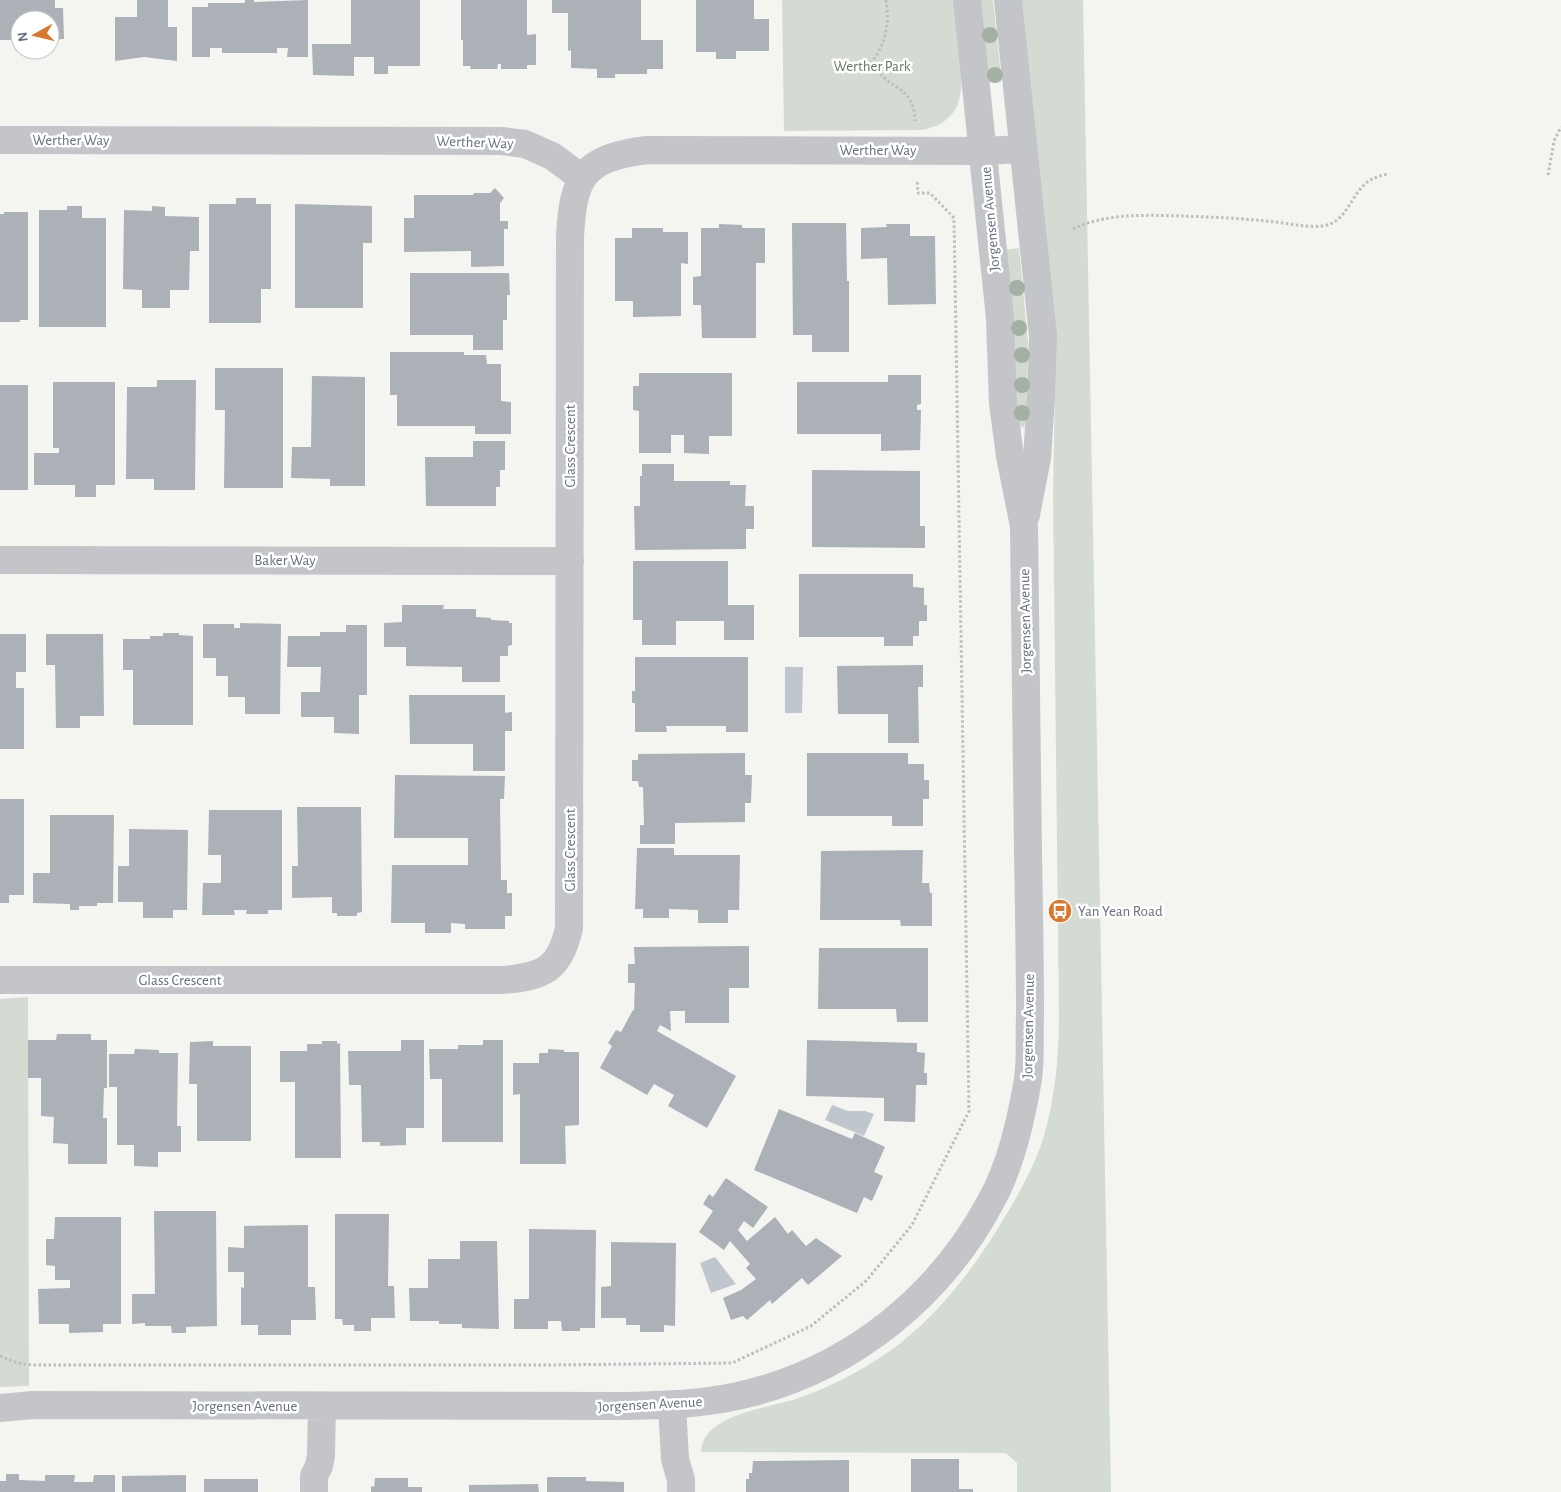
<svg xmlns="http://www.w3.org/2000/svg" width="1561" height="1492" font-family="'Alegreya Sans',sans-serif">
  <style>
    .green { fill: #d4dbd2 }
    .water { fill: #bfc6cd }
    .building { fill: #acb1b7 }
    .lines { fill: none; stroke-linecap: round; stroke-linejoin: round }
    .path { stroke: #bcbdc0; stroke-width: 3; stroke-dasharray: 2.5 2.5; stroke-linecap: butt }
    .minor { stroke: #c3c5c9; stroke-width: 28 }
    .tree { fill: #a4b0a3 }
    .labels { text-anchor: middle; stroke-width: 5; stroke-linejoin: round; paint-order: stroke }
    .park-label { font-size: 15px; fill: #637863; stroke: #fff }
    .street-label { font-size: 15px; fill: #656f80; stroke: #fff }
    .poi-label { font-size: 15px; fill: #656f80; stroke: #fff; text-anchor: start }
  </style>
  <rect width="100%" height="100%" fill="#f4f4f1"/>
  <path class="green" d="M782,0H954C956,17 957,34 959,50C963,87 967,121 922,130L784,131Z
    M978,0H993L1001,76L999,82H988Z
    M1019,0H1083L1111,1492H1017V1463L1006,1453L701,1452C702,1438 709,1430 721,1423C739,1411 772,1406 793,1400C827,1389 861,1371 890,1351C940,1315 978,1263 1009,1210C1022,1188 1035,1164 1043,1139C1055,1099 1059,1058 1059,1016L1053,492L1055,388L1053,322Z
    M1019,248L1028,342L1027,416L1024,428L1020,426L1015,402L1004,250Z
    M28,997L29,1386L0,1387V999Z"/>
  <path class="water" d="M785,667H803L802,713H785Z
    M832,1105L848,1111H865L874,1114L864,1136L825,1120Z
    M715,1257L736,1284L711,1293L700,1263Z"/>
  <path class="building" d="M0,0H55V8H63L64,39L50,40V20H20V47H15V40H0Z
    M137,0H168V27H177V61L144,57L115,61V17H137Z
    M245,0H254V2L308,0V57H287L288,48H277V53H222V48H210V57H192V7H208V3H245Z
    M351,0H420V66H388V74H374V57H354V76L313,75L312,44H351Z
    M461,0H527V35L536,34V65H527V69H501V64H498L497,69H470L471,66H463V40H461Z
    M552,0H641V40H663V69H647V74H615V78H597V69L571,68V50L568,51V13H552Z
    M696,0H754V19H769V51H736V59H716V52H696Z
    M495,188L504,198L500,203V221H508V229H504V266L471,267V251L404,252V218H414V195H473L474,193H490Z
    M236,198H256V204H271V289H261V323H209V204H236Z
    M295,204L372,206V243H363V308H295Z
    M67,206H82V218H106V327H39V210H67Z
    M152,206L165,207V216L199,217V251H190L189,290H170V308H142V290L123,289L124,210L152,211Z
    M4,212H28V320H20V322H0V214H4Z
    M792,223H846L847,281H849V352H812V335H793Z
    M719,224L742,225V228H765V263H756V338H702L701,305H693V277L701,276V228H719Z
    M886,224H910V236H935L936,304L888,305L887,258L861,259V228L887,227Z
    M632,228H663V232H688V264L681,263V316L633,317V301H615V238H632Z
    M410,273H509L510,295H507V320H503V350H473V335H410Z
    M390,352H464V355H486L487,364H501V401L511,402V434H475V426H397V395H390Z
    M215,368H283V488H224L225,410H215Z
    M639,373H732V436H709V454L684,453V435H671V453H639V411L633,410V386H639Z
    M888,375H921V404L917,405V410H921L920,450L881,451V434H797V382H888Z
    M312,376L365,377V486H330V479L291,478L292,447H311Z
    M157,380H196L195,490H154V479H126L127,387H157Z
    M53,382H115V485H96V497H75V485H34V453H59V448H53Z
    M0,385H28V490H0Z
    M473,441H505V470H500V487H496V506H426L425,457H473Z
    M642,464H674V481H730V485H746L745,506H754V529H746V549L635,550L634,506H640V476H642Z
    M812,470L920,471V526H925V548L812,547Z
    M633,561H728V605H754V640H724V621H676V645H642V620H633Z
    M799,574H913V587L924,588V605H927V621H919V636H913V646H884V637H799Z
    M402,605H444L443,609H476V617L491,618V620L509,621V623H512V645L508,646V656H500V682H462V667L406,666V647H384V623L402,622Z
    M240,623L281,624L280,714H245V697H228V676H216V658H203V624H234V628H240Z
    M346,625H367V695H359V734L334,733V717H301V692H320L321,667H287L288,636H320V632H346Z
    M163,633H179V635L193,636V725H133V670H123V639H150V636H163Z
    M0,634H26V672H16V688H24V749H0Z
    M46,634H103L104,716H80V728H56L55,665H46Z
    M635,657H748V732H726V726H666L667,732H635V703H632V691H635Z
    M923,665V687H918L919,743H888V714H838L837,666Z
    M409,695H505V713L512,712V731H505V771H473V744H410Z
    M745,753V775H752L751,803H745V822L675,823V844H640V825H644L643,787H639L638,781H632V760H638V754Z
    M807,753H908V764H924V780H929V799H923V826H892V816H807Z
    M395,775L505,776L504,799H500L501,880H507V893H512V916H505V929H465V924L451,923V933H425V923H391L392,865H468V838H394Z
    M0,799H24V895H9V903H0Z
    M297,807H361L362,912L357,913V916H337V913H332V897L292,898V866H298Z
    M209,810H282V910H268V914H246L247,910H234L235,915H202L203,883H221V855H208Z
    M50,815H114L113,903H97V906H79V910H70V904L33,903V873H50Z
    M129,829L188,830L187,910H173V918H143V902H118V866H129Z
    M637,848H674V855H740L739,910H728V923H698V910L669,909V918H643V909H635Z
    M923,850L922,883H929L930,893H932V926H901L900,920H820L821,851Z
    M749,946V988H729V1023H685V1011H670L671,1031L660,1025L657,1031L736,1076L707,1128L668,1106L674,1095L654,1084L647,1095L600,1068L612,1046L608,1043L616,1030L621,1032L633,1010L634,1011L635,983H628V964H635L634,947Z
    M819,948H928V1022H897L896,1009H818Z
    M57,1034H91V1040H107V1088H104L103,1118H107V1164H68V1144L53,1143L54,1117L41,1116V1078H28V1040H56Z
    M401,1040H424V1128H406V1145L380,1146V1142H362L361,1085H349L348,1051H401Z
    M483,1040H503V1142H442V1079H430L429,1049H458V1045H483Z
    M807,1040L917,1043V1052L925,1053L924,1073H927V1085H916L915,1122L884,1121V1098L806,1096Z
    M213,1041V1046H251V1141H197V1084H189L190,1042Z
    M322,1041H337V1044L340,1043L341,1158H295V1082H280V1051H307V1044H322Z
    M135,1049L159,1050V1053H178L177,1126H181V1152H158V1167L134,1166V1145H117V1087H109V1054H134Z
    M548,1049L564,1050V1052H579V1125L565,1126L566,1164H520V1094L513,1095V1063H539V1053H548Z
    M779,1109L852,1139L855,1133L885,1147L874,1172L883,1176L872,1201L864,1197L857,1213L754,1170Z
    M726,1178L768,1207L753,1228L744,1221L738,1230L747,1241L775,1217L788,1234L792,1230L806,1246L816,1238L842,1256L808,1285L802,1278L772,1304L770,1300L747,1320L743,1316L731,1320L723,1298L741,1290L756,1279L746,1268L750,1264L730,1241L724,1250L699,1232L713,1211L703,1204L709,1194L713,1197Z
    M154,1211H216L217,1326L186,1327V1333H172L171,1326H145V1323L132,1324V1294H155Z
    M335,1214H389L388,1286H394L395,1318H371V1331H354V1325H343L342,1319H335Z
    M55,1217H121V1324H103V1332L69,1333V1324H39L38,1289L70,1288V1280H55V1266L46,1265V1239H54Z
    M308,1225V1287H315L316,1320H291V1335H258V1325H241V1287L244,1288V1272H228V1247L244,1248V1226Z
    M529,1229L596,1230L595,1328H580V1331H562L561,1321H548V1329H514V1299H529Z
    M460,1241H497L499,1329L462,1328V1324H439V1321H410L409,1288H428V1259H460Z
    M611,1242L676,1243L675,1326L664,1325V1332H640V1325H626V1318H601V1287L611,1286Z
    M911,1459H959V1489H973V1492H911Z
    M849,1460V1492H746V1479H749V1473H752L753,1461Z
    M6,1474H19V1480L45,1481V1475H75L74,1482H93L94,1475H115V1492H0V1481H6Z
    M186,1475V1492H122V1476Z
    M547,1477H586V1481L624,1482V1492H547Z
    M375,1478H408V1487H422V1492H371V1486L374,1487Z
    M204,1479H258V1492H204Z
    M538,1484L539,1492H469V1485Z"/>
  <g class="lines">
    <path class="path" d="M886,0C890,23 886,43 872,62C886,91 914,83 915,121
      M1548,175L1554,141L1561,127
      M1073,229C1106,213 1145,215 1182,216C1209,217 1238,218 1265,221C1284,222 1304,228 1322,226C1345,224 1350,198 1364,185C1371,178 1379,176 1388,174
      M0,1356L17,1363L32,1365H549L732,1363L811,1326L866,1281L912,1225L969,1111L954,218L930,193H918L917,180"/>
    <path class="minor" d="M1008,0L1043,336L1041,398L1037,458L1026,515
      M0,140L502,141L525,144L552,156L582,178
      M0,560L570,561
      M0,980H502C542,977 560,970 569,928L570,237C573,176 584,158 647,150L983,151L1023,149
      M672,1405L675,1459L681,1480V1492
      M0,1408L33,1405L626,1406C668,1405 709,1404 750,1393C853,1367 940,1296 990,1203C1011,1166 1021,1120 1028,1079C1031,1059 1029,1037 1030,1017C1030,962 1029,908 1028,853C1027,744 1026,635 1024,526L1010,456L1003,403L1000,318L967,0
      M314,1492V1476L319,1466L321,1455L322,1407"/>
  </g>
  <g class="tree">
    <circle cx="990" cy="35" r="8"/>
    <circle cx="995" cy="75" r="8"/>
    <circle cx="1017" cy="288" r="8"/>
    <circle cx="1019" cy="328" r="8"/>
    <circle cx="1022" cy="355" r="8"/>
    <circle cx="1022" cy="385" r="8"/>
    <circle cx="1022" cy="413" r="8"/>
  </g>
  <defs>
    <g id="bus-disc" transform="scale(1.25)"><circle r="9.5" fill="#d9772c" stroke="#fff"/><path d="M-5-6H5V4H4V6H2V4H-2V6H-4V4H-5ZM-3.5-4V0h7V-4ZM-3.5 1.2v1.5H-2V1.2ZM2 1.2v1.5H3.5V1.2Z" fill="#fff"/></g>
  </defs>
  <g fill-rule="evenodd">
    <use href="#bus-disc" x="1060" y="911"/>
  </g>
  <g class="labels">
    <g class="park-label">
      <text x="872" y="71">Werther Park</text>
    </g>
    <g class="street-label">
      <text x="71" y="145">Werther Way</text>
      <text transform="translate(475 142) rotate(2)" y="5">Werther Way</text>
      <text x="878" y="155">Werther Way</text>
      <text transform="translate(990 219) rotate(-95)" y="5">Jorgensen Avenue</text>
      <text transform="translate(570 446) rotate(-90)" y="5">Glass Crescent</text>
      <text x="285" y="565">Baker Way</text>
      <text transform="translate(1025 621) rotate(-91)" y="5">Jorgensen Avenue</text>
      <text transform="translate(570 850) rotate(-90)" y="5">Glass Crescent</text>
      <text x="180" y="985">Glass Crescent</text>
      <text transform="translate(1028 1026) rotate(-89)" y="5">Jorgensen Avenue</text>
      <text transform="translate(650 1404) rotate(-3)" y="5">Jorgensen Avenue</text>
      <text x="245" y="1411">Jorgensen Avenue</text>
    </g>
    <g class="poi-label">
      <text x="1078" y="916">Yan Yean Road</text>
    </g>
  </g>
  <g transform="translate(35 35) rotate(262)"><circle r="24" fill="#ffffff" stroke="#c1c5cc"/>
  <path d="M0-4L9 19L0 12L-9 19Z" fill="#d9772c"/>
  <text y="-8" font-size="14" font-weight="bold" text-anchor="middle" fill="#656f80">N</text>
  </g>
</svg>
